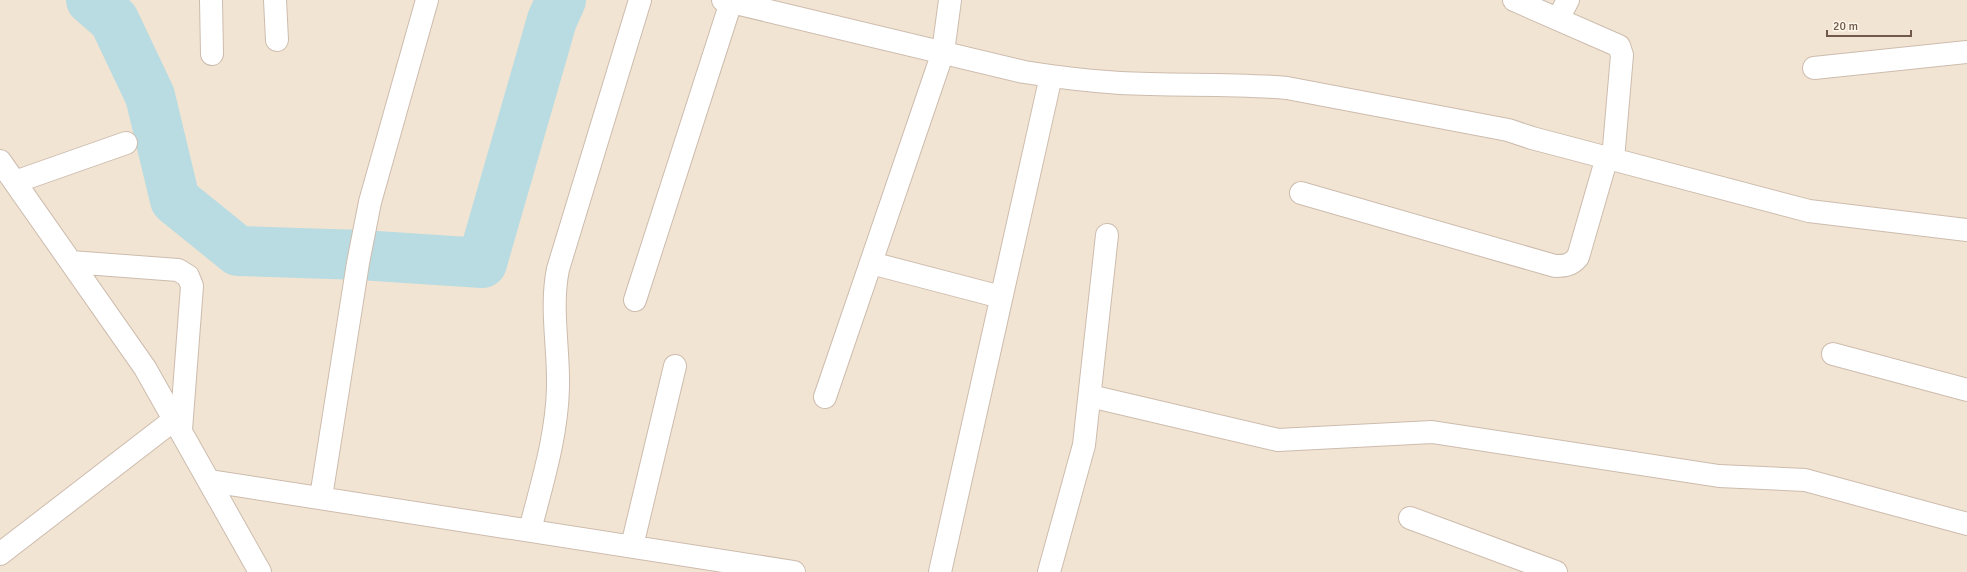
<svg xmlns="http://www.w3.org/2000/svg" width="1967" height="572" font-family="Signika,sans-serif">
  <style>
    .residential { fill: #f1e4d2 }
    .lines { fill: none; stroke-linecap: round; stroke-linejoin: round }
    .river { stroke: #b9dbe2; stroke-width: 50 }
    .street-casing { stroke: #cdbcae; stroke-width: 24 }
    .street { stroke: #fff; stroke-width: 22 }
  </style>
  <rect width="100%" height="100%" fill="#faf2e3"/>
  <path class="residential" d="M0,0H1967V572H0Z"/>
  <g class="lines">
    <path class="river" d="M91,0L114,20L150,96L175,200L238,251L361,255L482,263L552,20L561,0"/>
    <g class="street-casing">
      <path id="street" d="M211,0L212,54
        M275,0L277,40
        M723,0L1024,72C1056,77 1088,81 1120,83C1176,86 1232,83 1287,88L1508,130L1532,138L1809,211L1967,230
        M1514,0L1619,46L1622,55L1613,159
        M1558,19L1568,0
        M1814,68L1967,52
        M0,161L145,368L260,572
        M15,182L126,143
        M1301,193L1555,266C1566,266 1571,265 1578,257L1607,157
        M71,262L178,270L188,276L192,286L181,430
        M871,263L1001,297
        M635,300L731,2
        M1833,354L1967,390
        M1090,396L1278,440L1432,432L1719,476L1805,480L1967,524
        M825,397L943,52L950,0
        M210,481L794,572
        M321,497L358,263L370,202L427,0
        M1410,518L1556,572
        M530,530C542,483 557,436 558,387C559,348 550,308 558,269L640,0
        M632,546L675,366
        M0,554L175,419
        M940,572L1051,76
        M1049,572L1084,445L1107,235"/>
    </g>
    <use href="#street" class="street"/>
  </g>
  <path d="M1827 30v6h84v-6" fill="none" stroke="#70594b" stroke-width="2"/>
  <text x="1833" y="30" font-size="12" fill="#70594b" stroke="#fdf6e9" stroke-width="3" paint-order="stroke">20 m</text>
</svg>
